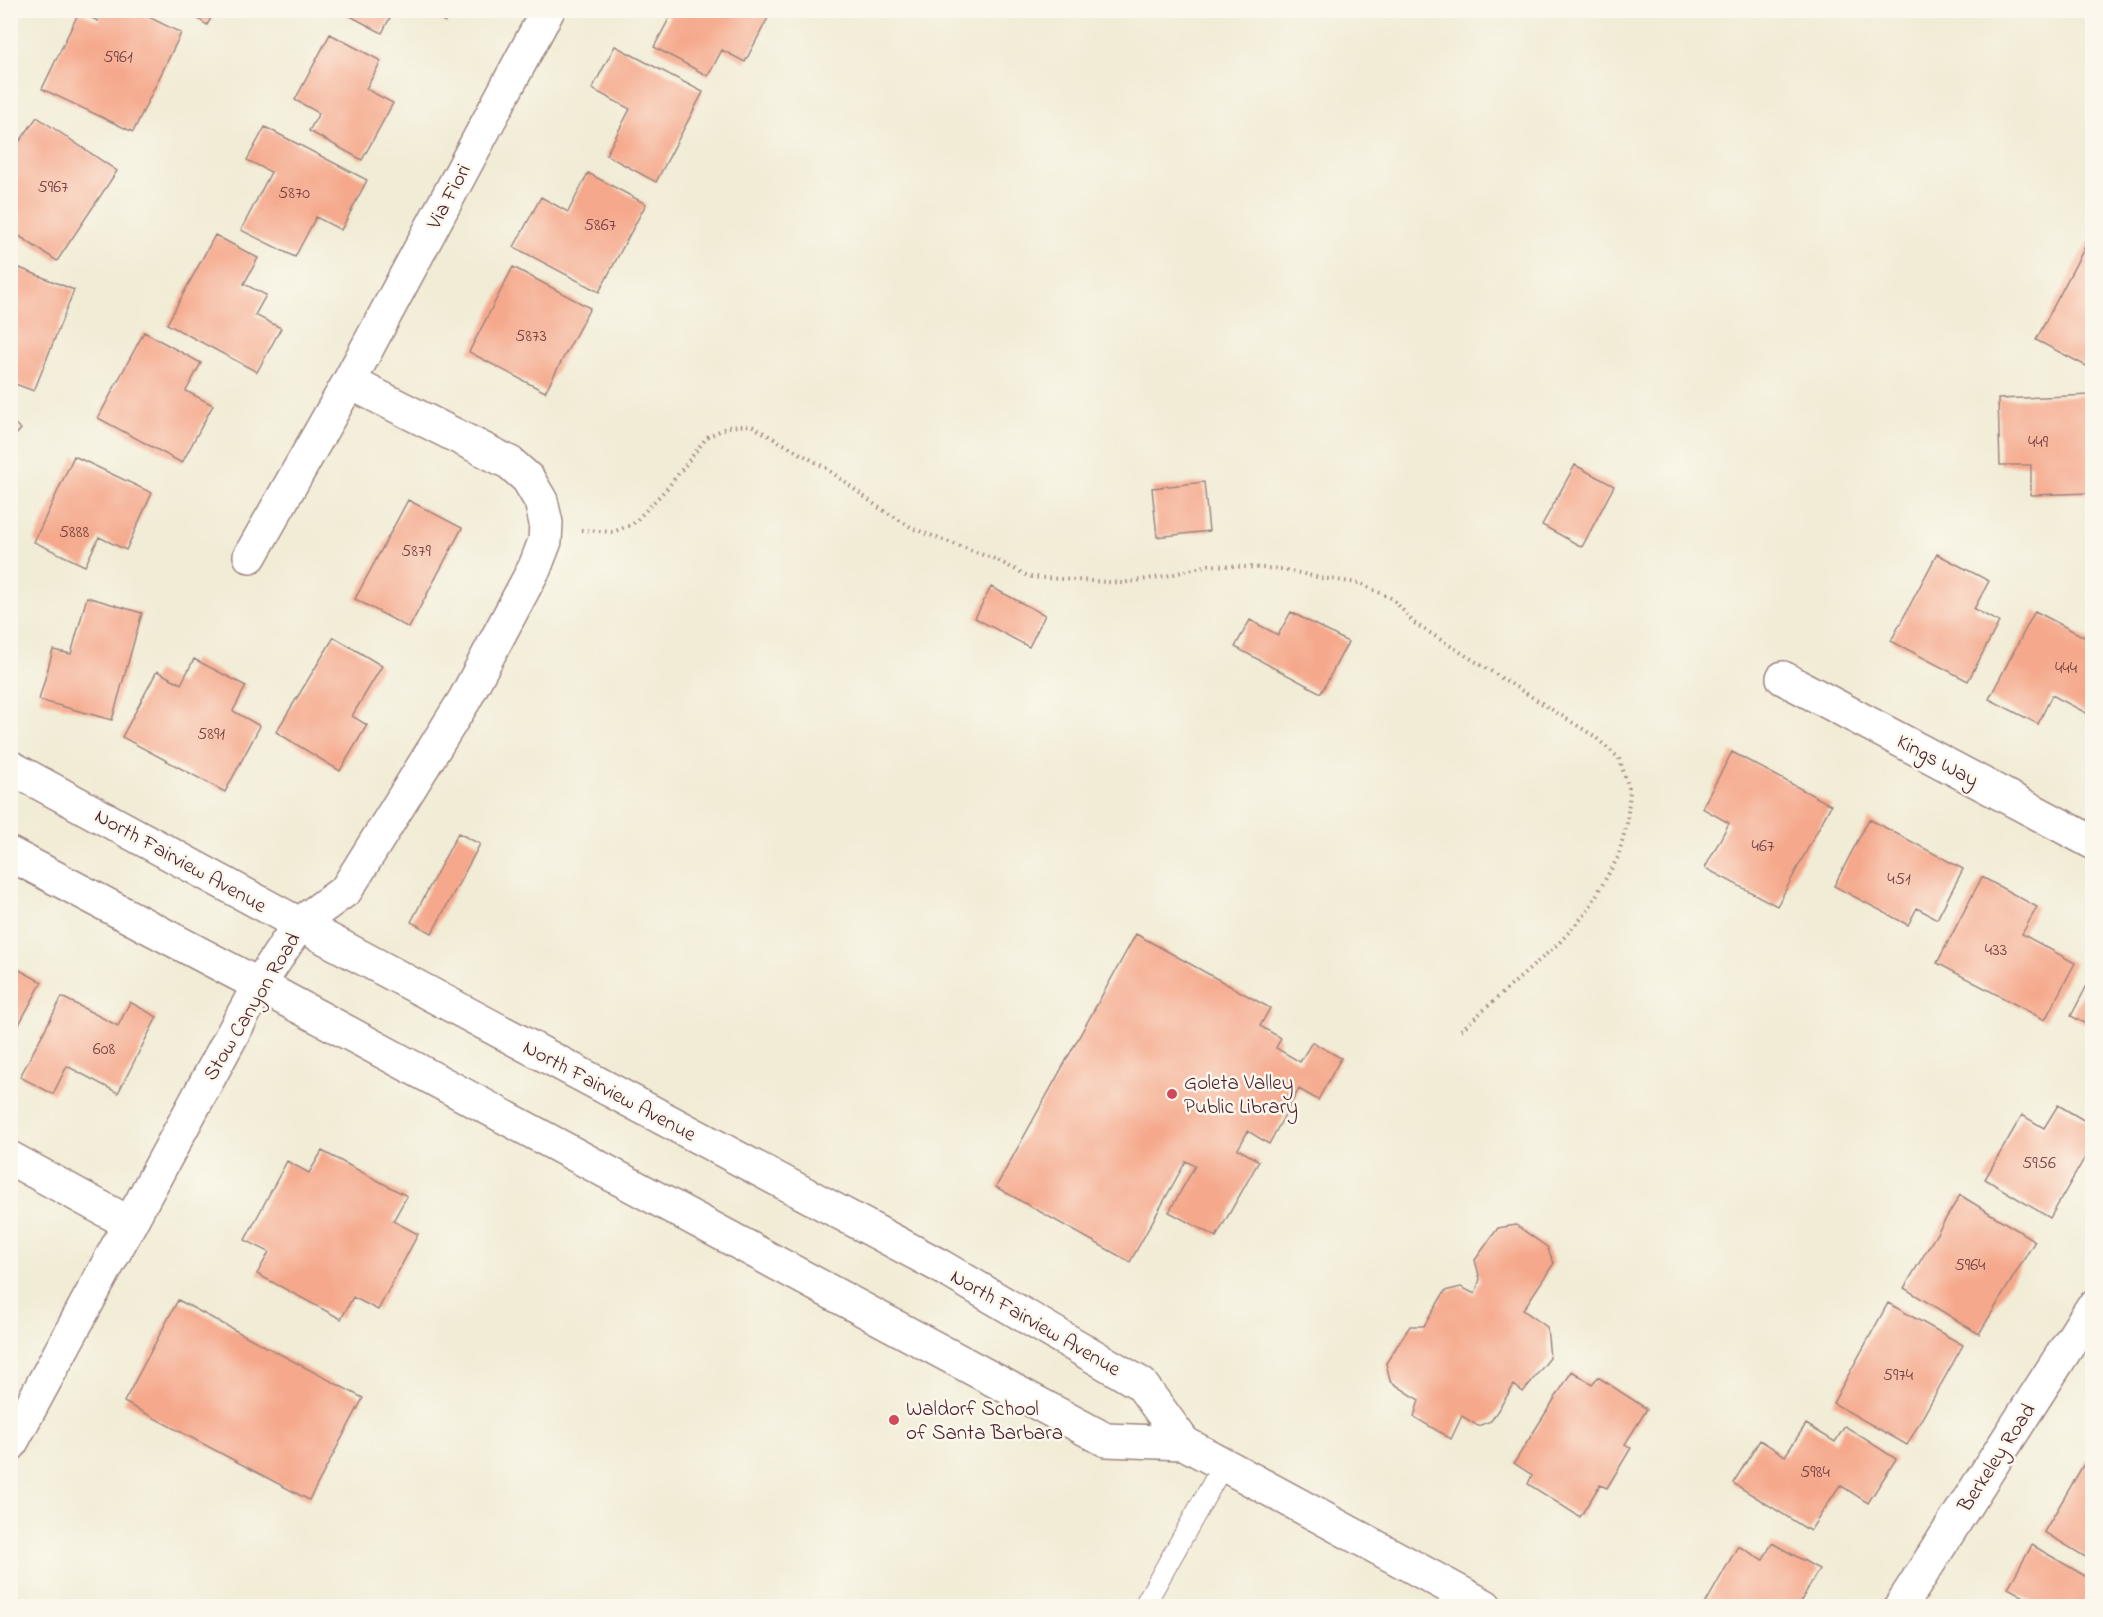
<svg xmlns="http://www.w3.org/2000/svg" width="2103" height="1617" font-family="'Indie Flower',sans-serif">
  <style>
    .building { fill: #f5a88b }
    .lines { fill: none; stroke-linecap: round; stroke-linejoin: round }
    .service-casing { stroke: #9e8680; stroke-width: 22 }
    .minor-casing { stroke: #9e8680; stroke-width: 36 }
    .tertiary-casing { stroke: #9e8680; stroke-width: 36 }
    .secondary-casing { stroke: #9e8680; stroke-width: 36 }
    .path { stroke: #9e8680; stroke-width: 4; stroke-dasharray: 1.5 4.5; stroke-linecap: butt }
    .service { stroke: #fff; stroke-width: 20 }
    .minor { stroke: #fff; stroke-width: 33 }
    .tertiary { stroke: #fff; stroke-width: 33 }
    .secondary { stroke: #fff; stroke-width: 33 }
    .poi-dot { fill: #d1495b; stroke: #fbf7ec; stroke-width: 2 }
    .labels { text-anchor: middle; stroke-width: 5; stroke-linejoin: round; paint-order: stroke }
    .number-label { font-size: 18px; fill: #754143 }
    .street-label { font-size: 21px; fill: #4a1f2b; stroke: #fbf7ec }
    .poi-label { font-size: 21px; fill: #4a1f2b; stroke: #fbf7ec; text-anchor: start }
  </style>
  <rect width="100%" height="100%" fill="#fbf7ec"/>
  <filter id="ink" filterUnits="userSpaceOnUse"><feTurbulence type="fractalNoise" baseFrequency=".0167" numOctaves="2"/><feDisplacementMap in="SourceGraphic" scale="12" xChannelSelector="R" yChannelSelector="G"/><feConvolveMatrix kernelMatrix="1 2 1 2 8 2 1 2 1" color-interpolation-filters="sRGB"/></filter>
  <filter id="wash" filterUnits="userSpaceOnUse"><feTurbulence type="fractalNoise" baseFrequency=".008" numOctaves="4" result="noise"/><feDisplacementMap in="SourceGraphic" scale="24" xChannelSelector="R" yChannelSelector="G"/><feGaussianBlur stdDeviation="1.35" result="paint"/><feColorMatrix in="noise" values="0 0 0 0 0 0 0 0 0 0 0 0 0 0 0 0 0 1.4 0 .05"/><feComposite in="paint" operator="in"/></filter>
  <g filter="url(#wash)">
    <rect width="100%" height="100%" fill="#f1ecd5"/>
    <g id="blocks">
      <path class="building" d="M103,10H135L181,33L133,132L42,89L79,12L98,21Z
        M185,10H216L207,25Z
        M339,10H394L382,33Z
        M424,10H451L445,22Z
        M658,10H772L745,62L722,50L708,76L654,47L670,17Z
        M330,34L381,61L366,89L393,103L362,160L309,131L319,113L295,100Z
        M615,46L703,92L656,182L606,155L630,109L592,89Z
        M37,117L117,171L57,261L10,230V155Z
        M265,127L367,180L341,230L316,217L295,257L241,230L271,172L247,160Z
        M588,173L646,204L599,292L514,247L541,197L568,212Z
        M215,235L258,258L244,284L266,295L255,315L281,328L257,372L167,324Z
        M2088,241L2092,244V369L2036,340Z
        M10,264L74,290L34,391L10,382Z
        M513,267L590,308L545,392L469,352Z
        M144,332L201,363L186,391L213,405L182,463L98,418Z
        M2092,395V493L2031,495V465H2000L1998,399Z
        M10,420L21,429L10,442Z
        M74,456L152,493L126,550L99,537L85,566L34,542Z
        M1575,465L1614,486L1582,547L1542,525Z
        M1204,482L1209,531L1157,537L1152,488Z
        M408,500L462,528L409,628L355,599Z
        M1937,554L1989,581L1974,609L1999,622L1968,681L1891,641Z
        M991,587L1045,615L1029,647L975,618Z
        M87,597L142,613L112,720L39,700L53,650L71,654Z
        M2035,611L2092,641V716L2052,695L2038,724L1989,699Z
        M1291,612L1348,642L1321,693L1235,647L1250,620L1278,635Z
        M334,637L382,666L352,716L367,725L340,771L276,732Z
        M194,659L246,686L233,711L260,726L225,792L122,737L157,671L181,684Z
        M1732,752L1831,805L1777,906L1705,868L1729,823L1702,808Z
        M1869,819L1963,869L1937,919L1917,908L1908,925L1834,886Z
        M458,833L480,844L432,933L411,922Z
        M1982,877L2037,907L2022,934L2075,963L2045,1020L1937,963Z
        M1136,934L1270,1008L1260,1026L1281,1038L1276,1048L1300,1062L1312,1042L1341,1058L1318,1100L1299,1089L1269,1144L1248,1131L1238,1149L1259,1161L1216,1237L1169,1212L1195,1166L1186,1161L1130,1262L996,1187Z
        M10,965L42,982L10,1041Z
        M2092,976V1027L2071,1016Z
        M62,997L118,1026L130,1002L157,1017L118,1093L67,1066L53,1094L20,1077Z
        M2058,1105L2092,1125V1145L2050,1218L1985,1179L2022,1115L2044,1128Z
        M322,1151L407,1196L393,1221L418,1234L378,1310L353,1297L341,1319L257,1274L269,1252L245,1240L287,1161L309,1173Z
        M1960,1195L2035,1241L1979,1334L1904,1288Z
        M1516,1225L1547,1247L1554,1263L1523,1310L1547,1327L1550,1358L1523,1392L1514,1385L1491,1421L1478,1426L1462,1416L1451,1439L1414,1417L1419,1400L1390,1381L1386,1363L1410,1326H1424L1445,1291L1461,1287L1475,1294L1480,1279L1475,1260L1498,1228Z
        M178,1300L363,1398L309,1500L124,1402Z
        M1888,1303L1963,1345L1907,1445L1833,1403Z
        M1572,1371L1592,1384L1598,1377L1647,1409L1625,1444L1631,1448L1607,1488L1600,1485L1580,1517L1528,1484L1532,1475L1514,1463Z
        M1806,1424L1835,1442L1845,1426L1896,1459L1868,1503L1840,1485L1810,1531L1733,1483L1760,1440L1785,1456Z
        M2092,1450V1561L2044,1532Z
        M1772,1543L1819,1569L1798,1606H1704L1738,1546L1763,1560Z
        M2032,1545L2092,1580V1606H2030L2033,1602L2008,1588Z"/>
    </g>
  </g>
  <g filter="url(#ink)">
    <use href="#blocks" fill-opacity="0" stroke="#9e8680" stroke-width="1.5"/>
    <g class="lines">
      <g class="service-casing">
        <path id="service" d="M1144,1606L1223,1465"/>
      </g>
      <g class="minor-casing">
        <path id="minor" d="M250,556L349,382L548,10
          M1783,678L2092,842
          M10,1158L129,1223
          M10,1445L259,985L299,924L346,890L465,699L535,567L545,541L546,523L541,501L528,479L510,463L349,382"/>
      </g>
      <g class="tertiary-casing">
        <path id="tertiary" d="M1901,1606L2092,1308"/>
      </g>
      <g class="secondary-casing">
        <path id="secondary" d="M10,767L299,924L940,1266L1141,1384L1184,1443L1485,1606
          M10,854L259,985L1106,1440L1184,1443"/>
      </g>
      <path class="path" d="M581,530L613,532L633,524L669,486L707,437L728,427L750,425L826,468L878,507L914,529L997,560L1030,577L1122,583L1166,576L1209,565L1282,569L1321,578L1359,583L1393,599L1414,623L1594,736L1619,758L1630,791L1627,823L1618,857L1587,912L1559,943L1460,1031"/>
      <use href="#service" class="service"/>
      <use href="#minor" class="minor"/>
      <use href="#tertiary" class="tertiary"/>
      <use href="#secondary" class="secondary"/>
    </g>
  </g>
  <g class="poi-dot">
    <circle cx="1172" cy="1094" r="6"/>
    <circle cx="894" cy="1420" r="6"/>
  </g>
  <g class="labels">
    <g class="number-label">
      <text x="118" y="62">5961</text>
      <text x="53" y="192">5967</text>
      <text x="294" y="198">5870</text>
      <text x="600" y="230">5867</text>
      <text x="531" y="341">5873</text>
      <text x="2038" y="447">449</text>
      <text x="74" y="537">5888</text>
      <text x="416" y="556">5879</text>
      <text x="2066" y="673">444</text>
      <text x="211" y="739">5891</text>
      <text x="1763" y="851">467</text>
      <text x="1899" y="884">451</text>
      <text x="1996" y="955">433</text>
      <text x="104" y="1054">608</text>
      <text x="2039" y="1168">5956</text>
      <text x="1970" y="1270">5964</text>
      <text x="1898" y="1380">5974</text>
      <text x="1815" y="1477">5984</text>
    </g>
    <g class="street-label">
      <text transform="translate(448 196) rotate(-62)" y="7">Via Fiori</text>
      <text transform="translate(1938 760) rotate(28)" y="7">Kings Way</text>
      <text transform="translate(181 860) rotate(29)" y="7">North Fairview Avenue</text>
      <text transform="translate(251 1006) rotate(-59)" y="7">Stow Canyon Road</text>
      <text transform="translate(610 1090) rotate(28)" y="7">North Fairview Avenue</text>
      <text transform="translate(1036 1322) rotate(30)" y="7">North Fairview Avenue</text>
      <text transform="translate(1996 1457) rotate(-57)" y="7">Berkeley Road</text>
    </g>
    <g class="poi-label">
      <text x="1184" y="1089">Goleta Valley<tspan x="1184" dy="24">Public Library</tspan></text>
      <text x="906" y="1415">Waldorf School<tspan x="906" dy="24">of Santa Barbara</tspan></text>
    </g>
  </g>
  <rect width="2103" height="1617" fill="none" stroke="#fbf7ec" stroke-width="36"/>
</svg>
